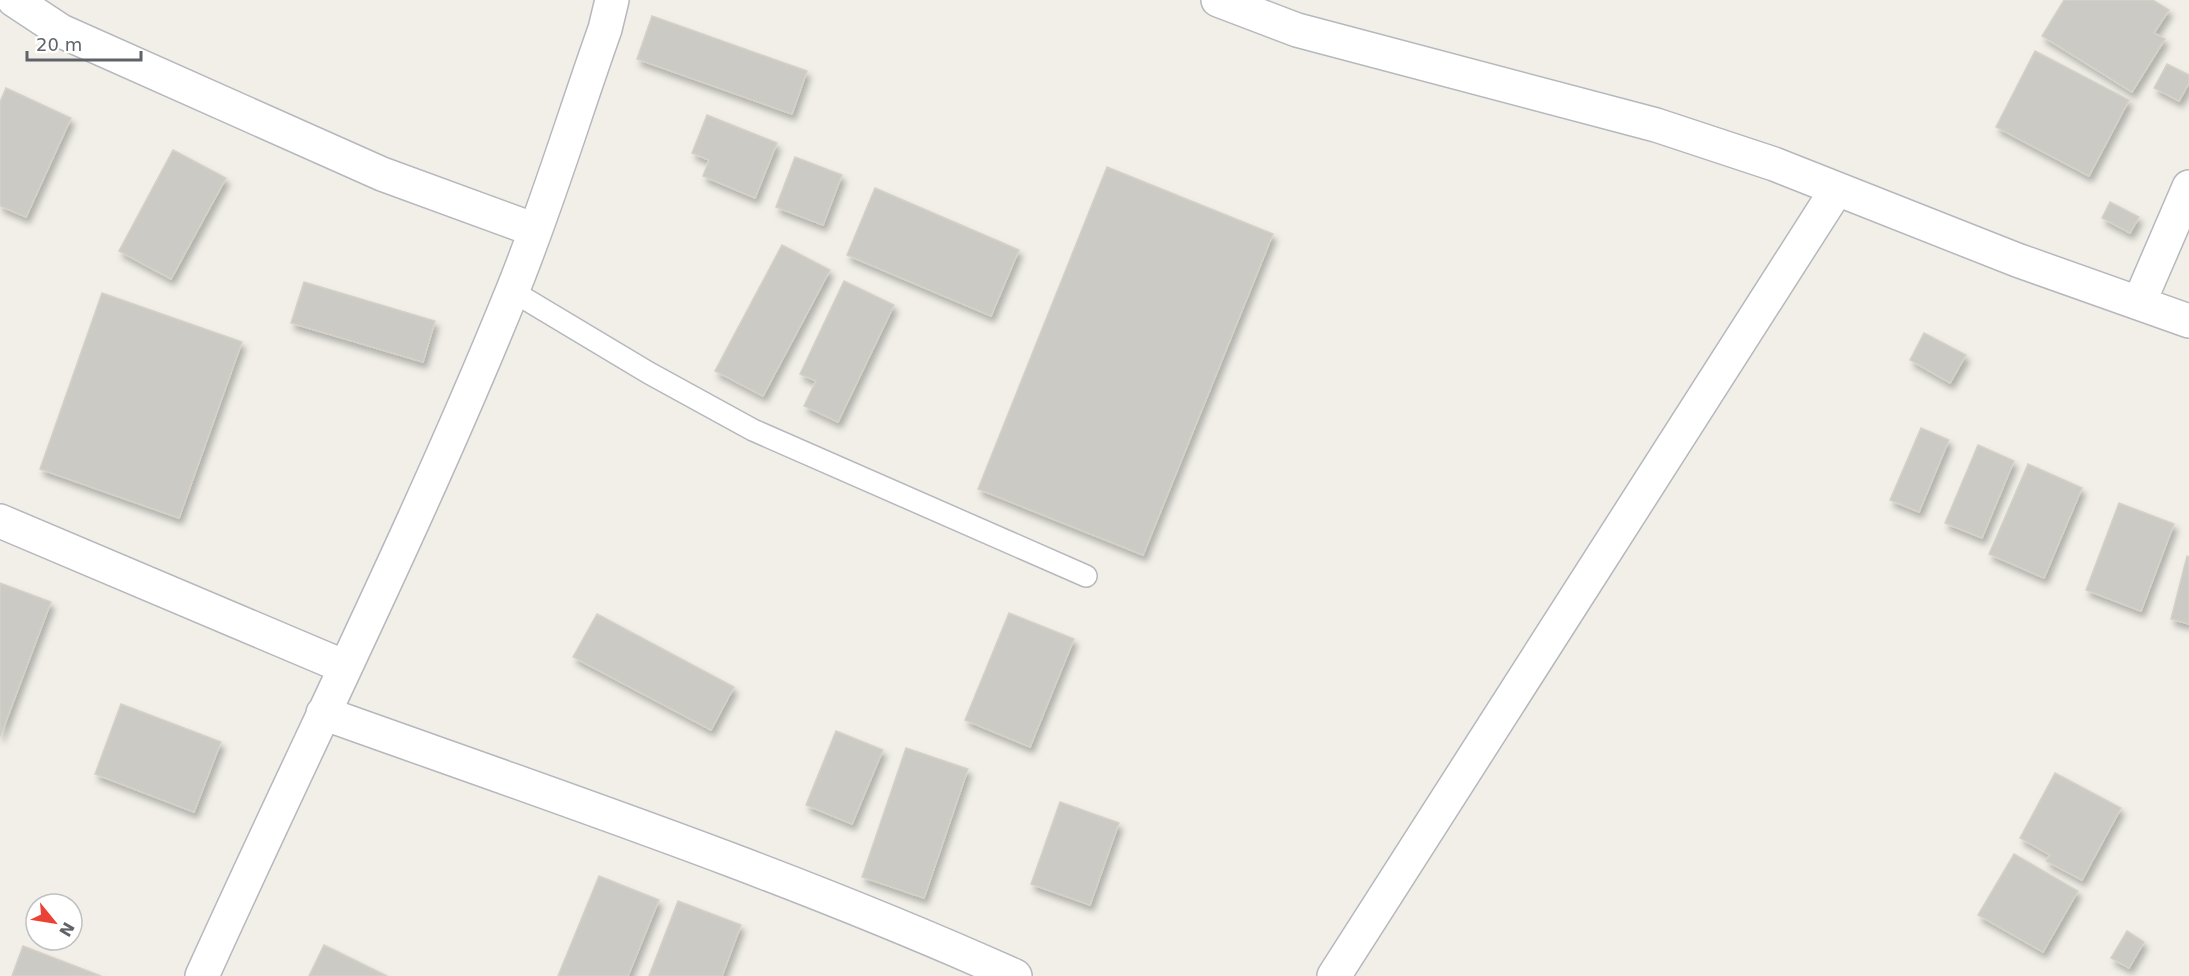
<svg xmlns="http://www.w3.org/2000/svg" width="2189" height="976" font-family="'DejaVu Sans',sans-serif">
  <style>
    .building { fill: #cccac5; stroke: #d6d1c6; stroke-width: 1.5; filter: url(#shadow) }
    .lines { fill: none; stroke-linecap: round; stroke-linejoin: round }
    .lane-casing { stroke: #b5b8bc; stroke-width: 24 }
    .street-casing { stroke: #b5b8bc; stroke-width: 36 }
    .lane { stroke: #fff; stroke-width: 21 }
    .street { stroke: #fff; stroke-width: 33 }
  </style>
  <defs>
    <filter id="shadow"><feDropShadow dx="3.5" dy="6" stdDeviation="3" flood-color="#0004"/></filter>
  </defs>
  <rect width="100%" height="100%" fill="#f1efe8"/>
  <path class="building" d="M2064,0H2153L2169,10L2154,33L2165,39L2132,92L2042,36Z
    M652,16L807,71L792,114L637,59Z
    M2035,51L2129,100L2089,176L1996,127Z
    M2167,64L2189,75V83L2179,101L2154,88Z
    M6,88L71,118L26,217L0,206V102Z
    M707,115L777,143L755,198L703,176L709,160L692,153Z
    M173,150L226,178L171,279L119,251Z
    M795,157L842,175L823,225L776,207Z
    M1107,167L1273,234L1143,555L978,489Z
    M875,188L1019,250L991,316L847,255Z
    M2110,202L2139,217L2130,233L2102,218Z
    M782,245L830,270L763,396L715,371Z
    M844,281L894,305L838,422L804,406L816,381L800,374Z
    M304,282L435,321L423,362L291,323Z
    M102,293L242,342L179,518L40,469Z
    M1924,333L1966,355L1950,383L1910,360Z
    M1921,428L1949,440L1919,512L1890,500Z
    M1978,445L2014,461L1982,538L1945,523Z
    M2028,464L2082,488L2044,578L1989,554Z
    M2119,503L2174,524L2141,611L2086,590Z
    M2187,556L2189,557V624L2171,619Z
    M0,583L51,602L0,737Z
    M1009,613L1074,639L1030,747L965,720Z
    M597,614L734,687L711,730L573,657Z
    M121,704L221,742L194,812L95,774Z
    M836,731L883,750L852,824L806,805Z
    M906,748L968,769L924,898L862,877Z
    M2055,773L2121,808L2082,880L2046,861L2050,855L2020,838Z
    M1060,802L1119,823L1090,905L1031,884Z
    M2014,854L2078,891L2043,952L1978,915Z
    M599,876L659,900L628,976H558Z
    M678,901L741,925L722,976H649Z
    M2127,931L2144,942L2129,968L2111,958Z
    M324,945L387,976H309Z
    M23,946L101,976H12Z"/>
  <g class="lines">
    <g class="lane-casing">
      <path id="lane" d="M512,291L649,373L753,430L1086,576"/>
    </g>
    <g class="street-casing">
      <path id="street" d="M14,0L61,31L382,174L535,230
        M1218,0L1297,30L1656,125L1774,164L2017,260L2189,321
        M2139,303L2189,187
        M0,521L345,667
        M323,713C555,796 790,875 1015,976
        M202,976C305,748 418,524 512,292C547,206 574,116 605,29L612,0
        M1334,976L1837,189"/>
    </g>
    <use href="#lane" class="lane"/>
    <use href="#street" class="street"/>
  </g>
  <g transform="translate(54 922) rotate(120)"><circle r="28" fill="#ffffff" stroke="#bfc1c3" stroke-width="1.5"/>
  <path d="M0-4.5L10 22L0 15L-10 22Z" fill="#ea4335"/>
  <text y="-9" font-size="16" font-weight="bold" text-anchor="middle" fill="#5f6368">N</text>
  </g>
  <path d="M27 51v9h114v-9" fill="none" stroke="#5f6368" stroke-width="3"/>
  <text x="36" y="51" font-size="18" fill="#5f6368" stroke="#ffffff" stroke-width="4.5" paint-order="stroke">20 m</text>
</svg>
